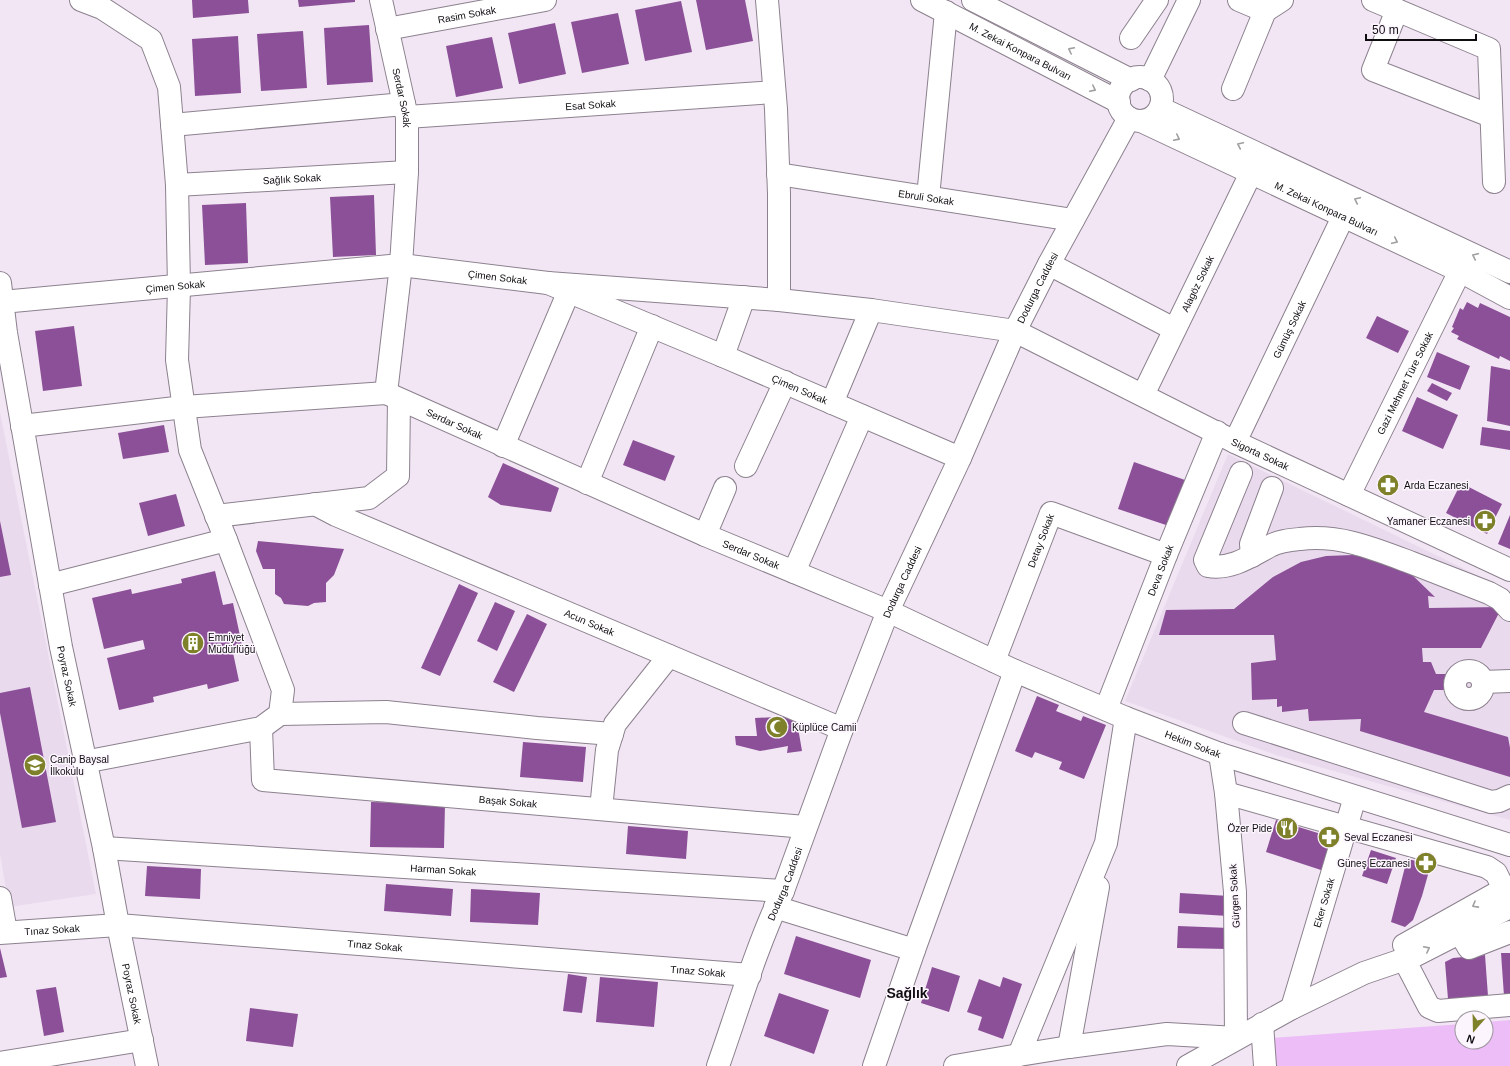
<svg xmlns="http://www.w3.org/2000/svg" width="1510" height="1066" font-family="Helvetica,sans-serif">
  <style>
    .built { fill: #eadaee }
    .green { fill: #ecbdf6 }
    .building { fill: #8b5097 }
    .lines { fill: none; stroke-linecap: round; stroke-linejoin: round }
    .minor-casing { stroke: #8c818e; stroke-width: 24 }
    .major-casing { stroke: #8c818e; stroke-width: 24 }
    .minor { stroke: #fff; stroke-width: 22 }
    .major { stroke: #fff; stroke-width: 22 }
    .oneway { stroke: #9f9ea0 }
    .labels { text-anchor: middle; stroke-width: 3; stroke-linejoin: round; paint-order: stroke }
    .street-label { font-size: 10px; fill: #100d11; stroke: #fcf5fe }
    .poi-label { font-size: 10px; fill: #100d11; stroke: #fcf5fe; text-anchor: start }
    .district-label { font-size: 14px; font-weight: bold; fill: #100d11; stroke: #fcf5fe }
  </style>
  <rect width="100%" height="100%" fill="#f2e6f4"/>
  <path class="built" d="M0,412L96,894L9,907L0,854Z
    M1228,454L1510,591V820L1276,755L1125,701Z"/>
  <path class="green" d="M1510,1020V1066H1274L1272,1038L1462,1024V1042H1486V1022Z"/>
  <path class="building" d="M192,0H248L249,13L193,18Z
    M298,0H355V2L299,7Z
    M696,0H745L753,41L706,50Z
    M681,1L692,52L645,61L635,10Z
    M618,13L629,64L582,73L571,22Z
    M555,23L566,74L519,84L508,33Z
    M369,25L373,82L327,85L324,28Z
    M303,31L307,88L261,91L257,34Z
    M238,36L241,93L195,96L192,39Z
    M492,37L503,88L456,97L446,46Z
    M374,195L376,255L333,257L330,197Z
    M246,203L248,263L205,265L202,205Z
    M1467,302L1478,308L1480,303L1510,317V361L1500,356L1499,359L1457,339L1459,336L1451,332L1454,328L1452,327L1460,308L1463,310Z
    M1377,316L1409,331L1398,353L1366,338Z
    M74,326L82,386L43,391L35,331Z
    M1437,352L1470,366L1460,390L1427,377Z
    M1491,366L1510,370V426L1487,421Z
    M1432,383L1452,393L1447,401L1427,391Z
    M1417,397L1458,415L1443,449L1402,431Z
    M164,425L169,452L123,459L118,433Z
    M1482,427L1510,431V450L1480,445Z
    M633,440L675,456L665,481L623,465Z
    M1134,462L1185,480L1169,526L1118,509Z
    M503,463L559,488L551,512L501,505L488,497Z
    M1461,483L1502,504L1487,534L1446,513Z
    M176,494L185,526L148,536L139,503Z
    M1510,515V549L1498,544Z
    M0,521L11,575L0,577Z
    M258,541L344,549L334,575L326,583V602L314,603L308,606L284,604L281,598L275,594V569H263L256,551Z
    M1353,555L1381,558L1408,571L1435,597L1428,596L1429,608L1502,607L1481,648H1422L1423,662H1431L1436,674H1453L1452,690H1434L1424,712L1508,737L1510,748V777L1360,731L1361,719L1309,721L1308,709L1282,712V706L1277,707V699L1252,700L1251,663L1276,660L1274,635H1159L1166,610L1234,609L1273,577L1301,562L1326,556Z
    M215,571L223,605L233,603L242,645L232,648L239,681L208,689L207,684L153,697L154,702L119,710L107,658L145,649L143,640L104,649L92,598L131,589L132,594L182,583L181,579Z
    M459,584L478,593L440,676L421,668Z
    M495,602L515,611L497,651L477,641Z
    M527,614L547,624L514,692L493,682Z
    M30,687L56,822L22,828L0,713V693Z
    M1037,696L1059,705L1056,711L1081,721L1083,716L1106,725L1084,779L1059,769L1062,762L1035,752L1032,758L1015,751Z
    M796,716L802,751L787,753L788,746L760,751L736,745L735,736H757L755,718Z
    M523,742L586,747L583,782L520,777Z
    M371,802L445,804L444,848L370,847Z
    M1276,820L1334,838L1324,871L1266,852Z
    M628,826L688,831L686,859L626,854Z
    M1371,850L1396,858L1387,884L1362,876Z
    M1407,859L1431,864L1422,896L1413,920L1405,927L1391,922Z
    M147,866L201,869L200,899L145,896Z
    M386,884L453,889L451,916L384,911Z
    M471,889L540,893L538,925L470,922Z
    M1180,893L1229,896L1228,916L1179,913Z
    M1178,926L1229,928V949L1177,948Z
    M796,936L871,960L860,998L784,974Z
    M0,948L7,977L0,978Z
    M1501,953H1510V996H1504Z
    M1485,955L1488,996L1448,999L1445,962L1453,958Z
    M932,967L960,976L949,1012L921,1003Z
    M568,974L587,977L582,1013L563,1011Z
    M600,977L658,982L654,1027L596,1022Z
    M1003,977L1022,984L1003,1039L978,1030L982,1017L967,1012L979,979L1000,987Z
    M56,987L64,1032L44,1036L36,990Z
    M779,993L829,1010L814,1054L764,1036Z
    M250,1008L298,1014L293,1047L246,1041Z"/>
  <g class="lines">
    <g class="minor-casing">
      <g id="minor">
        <path d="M81,0L102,8L151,40L169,87L177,185L179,287L177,360L190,450L226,540L283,690L280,714L261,728L84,762"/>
        <path id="s1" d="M381,0L407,117V172L401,265L386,393L705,535L888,611L1015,671L1126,718L1220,754L1510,845"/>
        <path d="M767,0L776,109L779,194V300"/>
        <path d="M1239,0L1265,11"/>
        <path d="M1373,0L1489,49L1494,182"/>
        <path d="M1397,10L1373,70L1491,116"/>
        <path id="s2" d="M387,29L545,0"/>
        <path d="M1131,38L1157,0"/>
        <path d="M1150,80L1189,0"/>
        <path d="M1233,89L1265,11L1282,0"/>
        <path id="s3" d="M407,117L774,92"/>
        <path d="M172,125L404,104"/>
        <path id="s4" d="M778,174L1073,220"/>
        <path id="s5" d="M177,185L407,172"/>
        <path d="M928,197L946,12"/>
        <path d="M1049,264L1174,329"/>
        <path id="s6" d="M0,283L6,333L61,647L104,848L118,925L147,1066"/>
        <path id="s7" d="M548,283L779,300L871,310L1015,331L1235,442L1510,570"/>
        <path id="s8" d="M2,302L401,265L548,283L723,356L960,458"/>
        <path d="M723,356L744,297"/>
        <path id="s9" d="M1143,395L1251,173"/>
        <path d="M832,403L871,310"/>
        <path d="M22,426L184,407L386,393"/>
        <path id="s10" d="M1235,442L1343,217"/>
        <path d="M503,446L569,291"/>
        <path d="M746,466L785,382"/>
        <path d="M1241,473L1205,560L1208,566C1231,570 1251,556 1270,546C1279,541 1290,540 1300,539C1340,534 1375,549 1412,563C1438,573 1463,583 1489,593L1500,599L1510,610"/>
        <path d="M587,483L652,326"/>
        <path id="s11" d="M1349,495L1460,271"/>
        <path id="s12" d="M315,504L336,515L842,729"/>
        <path d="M216,516L369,498L398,476L399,400"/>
        <path d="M705,535L725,488"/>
        <path d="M1252,556L1251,544L1272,488"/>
        <path d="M794,572L862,416"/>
        <path d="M50,585L226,540"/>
        <path id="s13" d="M994,661L1051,513L1166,555"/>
        <circle cx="1469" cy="685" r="14"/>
        <path d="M1483,682L1510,681"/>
        <path id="s14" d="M1106,709L1166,555L1217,432"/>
        <path d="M280,714L386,712L537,728L612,734"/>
        <path d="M1126,718L1106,843L1019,1055L1069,1047L1167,1034L1236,1038L1235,892L1226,793L1220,754"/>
        <path d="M1244,723L1491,802L1499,801L1510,796"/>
        <path id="s15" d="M261,728L263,780L805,827"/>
        <path d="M1226,793L1487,867L1496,873L1504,889"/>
        <path d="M601,809L607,750L615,724L669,656"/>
        <path id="s16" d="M104,848L783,891"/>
        <path d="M0,898L6,932"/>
        <path d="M775,907L914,950"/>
        <path id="s17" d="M0,933L118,925L750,975"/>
        <path d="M1460,933L1469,948L1510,932"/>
        <path d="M1404,945L1504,889L1510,887"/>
        <path d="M1404,959L1429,1007L1438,1011L1510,1005"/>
        <path id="s18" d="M1292,1008L1355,797"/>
        <path d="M1262,1024L1265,1066"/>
        <path d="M1069,1047L1098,887"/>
        <path d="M0,1063L142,1040"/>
        <path id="s19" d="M718,1066C738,1009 757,945 783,891L842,729L888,611L960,458L1015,331L1049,264L1129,118"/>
        <path d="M874,1066L914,950L1015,671"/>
        <path d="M955,1066L1019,1055"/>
        <path d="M1188,1066L1292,1008L1364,973L1414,956L1510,907"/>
      </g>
    </g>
    <g class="major-casing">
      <g id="major">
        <path id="s20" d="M922,0L1119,102"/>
        <path d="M973,0L1131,80"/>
        <circle cx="1140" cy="99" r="22"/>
        <path d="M1160,108L1510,272"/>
        <path id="s21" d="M1141,121L1460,271L1510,298"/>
      </g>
    </g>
    <use href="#minor" class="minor"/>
    <use href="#major" class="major"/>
  </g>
  <defs><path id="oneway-chevron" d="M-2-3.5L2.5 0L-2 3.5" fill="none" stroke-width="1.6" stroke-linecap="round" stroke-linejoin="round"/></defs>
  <g class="oneway">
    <use href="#oneway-chevron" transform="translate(1071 50) rotate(-153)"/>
    <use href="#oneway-chevron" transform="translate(1093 89) rotate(27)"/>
    <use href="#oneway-chevron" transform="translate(1177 138) rotate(26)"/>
    <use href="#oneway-chevron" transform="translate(1240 145) rotate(-155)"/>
    <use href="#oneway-chevron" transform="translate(1357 200) rotate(-155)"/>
    <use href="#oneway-chevron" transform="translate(1395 241) rotate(25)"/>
    <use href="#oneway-chevron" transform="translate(1475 256) rotate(-155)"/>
    <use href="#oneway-chevron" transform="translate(1475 905) rotate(151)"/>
    <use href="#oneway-chevron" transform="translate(1427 949) rotate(-27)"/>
  </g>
  <defs>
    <g id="pharmacy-disc" transform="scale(1.15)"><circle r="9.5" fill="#7e802a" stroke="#fcf5fe"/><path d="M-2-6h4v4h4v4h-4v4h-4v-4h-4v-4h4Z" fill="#fff"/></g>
    <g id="building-disc" transform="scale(1.15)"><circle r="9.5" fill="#7e802a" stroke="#fcf5fe"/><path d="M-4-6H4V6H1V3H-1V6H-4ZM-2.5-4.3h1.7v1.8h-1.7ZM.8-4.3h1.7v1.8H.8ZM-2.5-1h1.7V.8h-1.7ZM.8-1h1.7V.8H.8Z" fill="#fff"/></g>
    <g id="mosque-disc" transform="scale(1.15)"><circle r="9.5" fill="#7e802a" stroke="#fcf5fe"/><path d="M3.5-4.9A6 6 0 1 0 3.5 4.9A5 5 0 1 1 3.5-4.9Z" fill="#fff"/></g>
    <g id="school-disc" transform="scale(1.15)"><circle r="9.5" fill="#7e802a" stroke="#fcf5fe"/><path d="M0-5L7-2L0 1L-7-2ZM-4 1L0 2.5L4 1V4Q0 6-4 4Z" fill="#fff"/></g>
    <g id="restaurant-disc" transform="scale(1.15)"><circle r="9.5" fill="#7e802a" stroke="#fcf5fe"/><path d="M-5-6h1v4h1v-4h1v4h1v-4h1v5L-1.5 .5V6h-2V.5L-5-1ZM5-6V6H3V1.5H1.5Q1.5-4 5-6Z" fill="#fff"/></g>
  </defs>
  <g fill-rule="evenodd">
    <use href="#pharmacy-disc" x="1388" y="485"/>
    <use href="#pharmacy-disc" x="1485" y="521"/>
    <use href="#building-disc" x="193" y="643"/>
    <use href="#mosque-disc" x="777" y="727"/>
    <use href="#school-disc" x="35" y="765"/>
    <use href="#restaurant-disc" x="1287" y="828"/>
    <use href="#pharmacy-disc" x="1329" y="837"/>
    <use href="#pharmacy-disc" x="1426" y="863"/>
  </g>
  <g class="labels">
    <g class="street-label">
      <text dy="4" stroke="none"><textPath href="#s2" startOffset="81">Rasim Sokak</textPath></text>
      <text dy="4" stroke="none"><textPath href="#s20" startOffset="111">M. Zekai Konpara Bulvarı</textPath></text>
      <text dy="4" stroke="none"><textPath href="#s1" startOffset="100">Serdar Sokak</textPath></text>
      <text dy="4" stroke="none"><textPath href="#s3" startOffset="184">Esat Sokak</textPath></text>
      <text dy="4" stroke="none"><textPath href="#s5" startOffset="115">Sağlık Sokak</textPath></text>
      <text dy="4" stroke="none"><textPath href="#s4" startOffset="150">Ebruli Sokak</textPath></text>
      <text dy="4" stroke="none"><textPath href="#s21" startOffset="205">M. Zekai Konpara Bulvarı</textPath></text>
      <text dy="4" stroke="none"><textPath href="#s8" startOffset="498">Çimen Sokak</textPath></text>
      <text dy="4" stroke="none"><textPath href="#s9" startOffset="124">Alagöz Sokak</textPath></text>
      <text dy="4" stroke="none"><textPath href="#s8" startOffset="174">Çimen Sokak</textPath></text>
      <text dy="4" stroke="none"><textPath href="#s19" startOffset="842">Dodurga Caddesi</textPath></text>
      <text dy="4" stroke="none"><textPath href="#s10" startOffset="125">Gümüş Sokak</textPath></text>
      <text dy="4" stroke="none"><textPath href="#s11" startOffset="125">Gazi Mehmet Türe Sokak</textPath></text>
      <text dy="4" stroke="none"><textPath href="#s8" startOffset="822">Çimen Sokak</textPath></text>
      <text dy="4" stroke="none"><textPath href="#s1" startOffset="472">Serdar Sokak</textPath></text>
      <text dy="4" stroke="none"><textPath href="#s7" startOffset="744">Sigorta Sokak</textPath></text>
      <text dy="4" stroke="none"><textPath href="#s13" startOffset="129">Detay Sokak</textPath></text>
      <text dy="4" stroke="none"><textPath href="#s1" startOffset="796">Serdar Sokak</textPath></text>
      <text dy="4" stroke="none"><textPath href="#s14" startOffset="149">Deva Sokak</textPath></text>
      <text dy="4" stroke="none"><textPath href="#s19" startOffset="518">Dodurga Caddesi</textPath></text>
      <text dy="4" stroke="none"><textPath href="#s12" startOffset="299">Acun Sokak</textPath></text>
      <text dy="4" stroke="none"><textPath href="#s6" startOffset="399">Poyraz Sokak</textPath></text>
      <text dy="4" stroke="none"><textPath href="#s1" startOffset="1277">Hekim Sokak</textPath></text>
      <text dy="4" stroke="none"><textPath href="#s15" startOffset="298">Başak Sokak</textPath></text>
      <text dy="4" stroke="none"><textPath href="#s16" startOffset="340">Harman Sokak</textPath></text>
      <text dy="4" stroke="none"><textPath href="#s19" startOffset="194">Dodurga Caddesi</textPath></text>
      <text transform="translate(1234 896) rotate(-93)" y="4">Gürgen Sokak</text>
      <text dy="4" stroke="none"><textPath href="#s18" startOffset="110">Eker Sokak</textPath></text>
      <text dy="4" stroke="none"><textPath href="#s17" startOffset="52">Tınaz Sokak</textPath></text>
      <text dy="4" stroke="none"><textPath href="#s17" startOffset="376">Tınaz Sokak</textPath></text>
      <text dy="4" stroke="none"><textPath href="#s17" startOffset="700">Tınaz Sokak</textPath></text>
      <text dy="4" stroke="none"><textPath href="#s6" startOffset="723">Poyraz Sokak</textPath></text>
    </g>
    <g class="poi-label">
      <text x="1404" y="489">Arda Eczanesi</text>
      <text x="1470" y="525" text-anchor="end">Yamaner Eczanesi</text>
      <text x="208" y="641">Emniyet<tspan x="208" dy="12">Müdürlüğü</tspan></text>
      <text x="792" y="731">Küplüce Camii</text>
      <text x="50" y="763">Canip Baysal<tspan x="50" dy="12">İlkokulu</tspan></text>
      <text x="1272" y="832" text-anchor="end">Özer Pide</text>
      <text x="1344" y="841">Seval Eczanesi</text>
      <text x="1410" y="867" text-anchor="end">Güneş Eczanesi</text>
    </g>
    <g class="district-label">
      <text x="907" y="998">Sağlık</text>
    </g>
  </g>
  <g transform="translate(1474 1030) rotate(200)"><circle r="19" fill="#fcf5fe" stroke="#9e989f"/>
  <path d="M0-3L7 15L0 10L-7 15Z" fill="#7e802a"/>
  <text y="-6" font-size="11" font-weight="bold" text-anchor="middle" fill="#100d11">N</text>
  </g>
  <path d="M1366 34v6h110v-6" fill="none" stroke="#100d11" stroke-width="2"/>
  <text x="1372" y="34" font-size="12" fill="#100d11" stroke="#fcf5fe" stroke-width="3" paint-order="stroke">50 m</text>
</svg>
